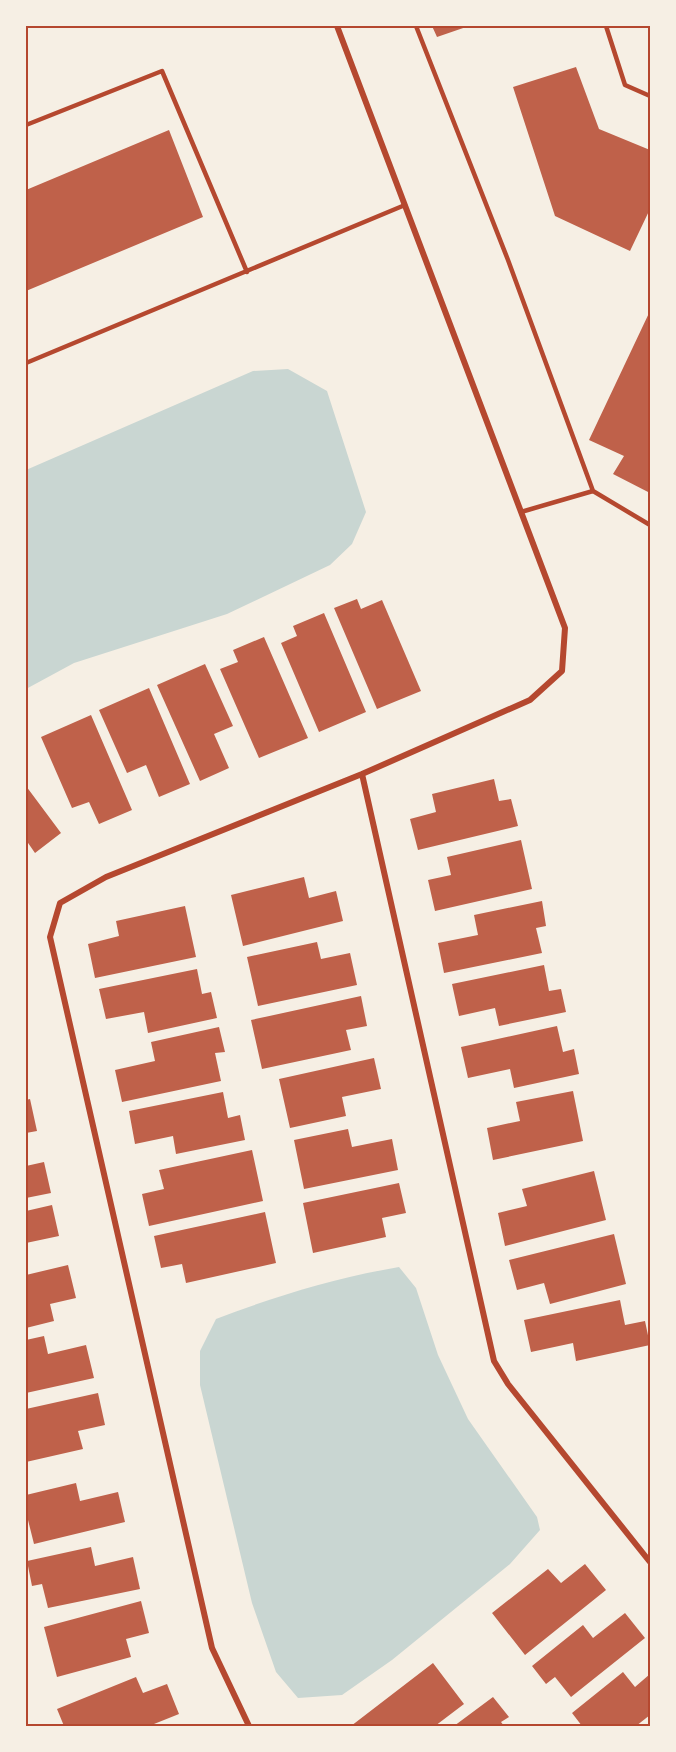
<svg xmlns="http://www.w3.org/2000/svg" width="676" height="1752" font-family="Manrope,sans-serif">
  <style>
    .water { fill: #c9d6d2 }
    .building { fill: #bf614a }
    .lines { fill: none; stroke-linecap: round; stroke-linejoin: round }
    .service { stroke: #b5482f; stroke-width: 4.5 }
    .minor { stroke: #b5482f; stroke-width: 6 }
    .neatline { fill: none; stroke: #b5482f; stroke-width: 2 }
  </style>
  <rect width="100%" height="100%" fill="#f6efe4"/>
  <path class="water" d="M288,369L327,391L366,512L352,544L330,565L227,614L74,663L26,689V470L253,371Z
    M399,1267L416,1288L438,1355L468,1419L537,1517L540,1530L510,1564L392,1660L342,1695L298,1698L276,1672L252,1603L200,1385V1351L216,1319C276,1296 335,1278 399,1267Z"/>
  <path class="building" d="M432,26H469L437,37Z
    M576,67L599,129L650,150V209L630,251L555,216L513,87Z
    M169,130L203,217L26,291V190Z
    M650,311V493L613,474L624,456L589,440Z
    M357,599L361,609L382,600L421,691L377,709L334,608Z
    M324,613L366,712L319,732L281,643L297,636L293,626Z
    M264,637L308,738L259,758L220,669L238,662L233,650Z
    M205,664L233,726L214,734L229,768L200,781L157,685Z
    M149,688L190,784L159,797L146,765L127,773L99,710Z
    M91,715L132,810L99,824L89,802L72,808L41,737Z
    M494,779L499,801L511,799L518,826L418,850L410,819L436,812L432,794Z
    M26,786L61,833L35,853L26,840Z
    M521,840L532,889L435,911L428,880L451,875L447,857Z
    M304,877L309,898L336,891L343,921L243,946L231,895Z
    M542,901L546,926L536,928L542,953L444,973L438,943L478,935L474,915Z
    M185,906L196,957L95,978L88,944L119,936L116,921Z
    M317,942L321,959L350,953L357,985L258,1006L247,957Z
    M544,965L549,991L561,989L566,1012L499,1026L495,1008L459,1016L452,984Z
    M197,969L202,994L211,992L217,1018L148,1033L144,1012L106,1019L99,989Z
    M361,996L367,1026L346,1030L351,1050L262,1069L251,1020Z
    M557,1026L563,1052L574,1049L579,1074L514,1088L510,1069L468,1078L461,1047Z
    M219,1027L225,1052L215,1053L221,1081L122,1102L115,1070L155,1061L151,1042Z
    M374,1058L381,1089L342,1097L346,1116L290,1128L279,1079Z
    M573,1091L583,1141L493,1160L487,1128L520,1121L516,1102Z
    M223,1092L228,1118L240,1115L245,1140L176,1154L173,1136L135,1144L129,1111Z
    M30,1099L37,1131L26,1133V1100Z
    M348,1129L352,1147L392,1139L398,1170L304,1189L294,1140Z
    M252,1150L263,1201L149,1226L142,1194L164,1189L159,1170Z
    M44,1162L51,1193L26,1198V1166Z
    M594,1171L606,1220L505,1246L498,1213L527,1206L522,1189Z
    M399,1183L406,1213L382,1218L386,1237L313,1253L303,1203Z
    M52,1205L59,1236L26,1243V1211Z
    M265,1212L276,1263L186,1283L182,1264L161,1268L154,1236Z
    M614,1234L626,1284L550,1304L544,1283L517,1290L509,1260Z
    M68,1265L76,1298L50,1304L54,1321L26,1328V1275Z
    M620,1300L625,1325L645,1321L650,1345L576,1361L573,1343L531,1352L524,1320Z
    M44,1336L48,1354L86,1345L94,1378L26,1393V1340Z
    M98,1393L105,1425L78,1431L83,1449L26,1462V1409Z
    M76,1483L80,1501L118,1492L125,1522L34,1544L28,1520H26V1495Z
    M91,1547L95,1566L133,1557L140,1589L48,1608L42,1584L32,1586L27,1561Z
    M585,1564L606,1590L525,1655L492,1613L548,1569L561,1583Z
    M141,1601L149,1633L126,1639L131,1657L57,1677L44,1627Z
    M625,1613L645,1638L571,1697L555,1677L546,1684L532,1666L583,1625L593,1638Z
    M433,1663L464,1704L435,1726H351Z
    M623,1672L635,1687L650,1674V1715L636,1726H582L572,1713Z
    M136,1677L143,1693L167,1684L179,1714L149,1726H64L57,1709Z
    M493,1697L509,1717L501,1722L504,1726H454Z"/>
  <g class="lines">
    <path class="service" d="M416,26L508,260L593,491L521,512
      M606,26L625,85L650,96
      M26,125L162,71L247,272
      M26,363L405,205
      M593,491L650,525"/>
    <path class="minor" d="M362,774L494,1361L508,1384L650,1562
      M249,1726L212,1648L50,937L60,903L106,877L362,774L530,700L562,671L565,628L337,26"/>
  </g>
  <rect width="676" height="1752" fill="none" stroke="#f6efe4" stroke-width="54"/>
  <rect x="27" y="27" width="622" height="1698" class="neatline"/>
</svg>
